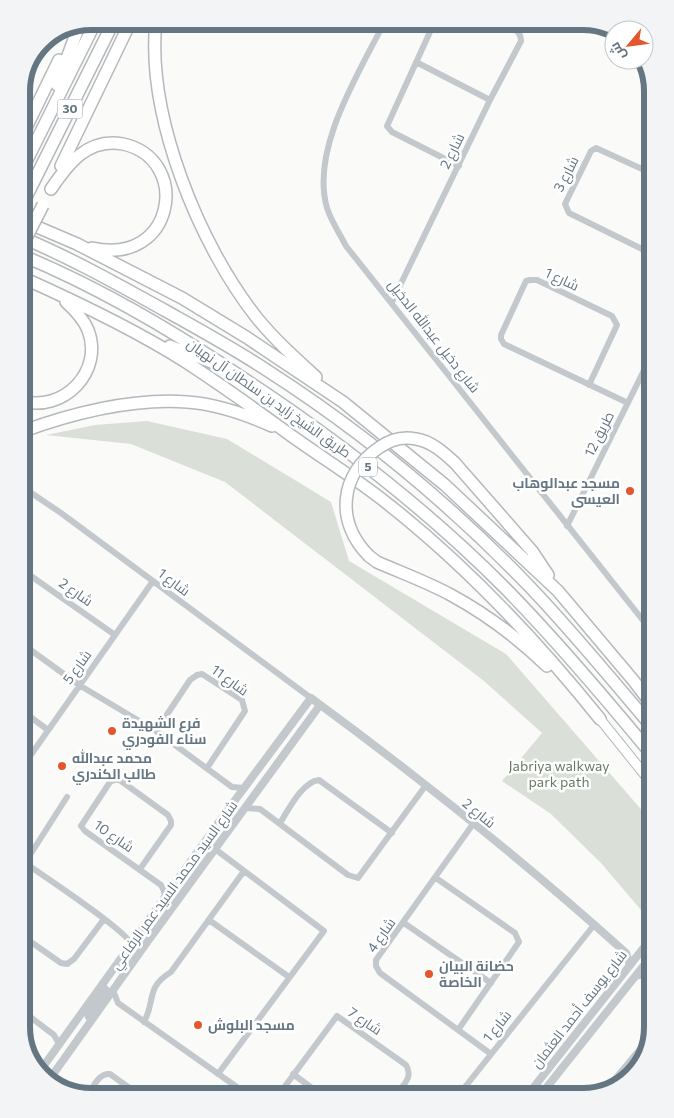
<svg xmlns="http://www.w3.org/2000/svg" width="674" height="1118" font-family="Commissioner,Cairo,sans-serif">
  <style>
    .green { fill: #dadfd7 }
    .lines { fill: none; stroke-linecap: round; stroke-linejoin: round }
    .secondary-casing { stroke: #b3babf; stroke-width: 11 }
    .motorway-casing { stroke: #b4b9bd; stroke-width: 14 }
    .minor { stroke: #c3c8cc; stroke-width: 6 }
    .tertiary { stroke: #c3c8cc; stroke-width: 8 }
    .secondary { stroke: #fff; stroke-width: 9 }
    .motorway { stroke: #fff; stroke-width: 11 }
    .motorway-bridge-casing { stroke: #b4b9bd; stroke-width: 14; stroke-linecap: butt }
    .motorway-bridge { stroke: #fff; stroke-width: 11 }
    .poi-dot { fill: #e4572e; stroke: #fff; stroke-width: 2 }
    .labels { text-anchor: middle; stroke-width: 5; stroke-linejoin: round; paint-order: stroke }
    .shield { fill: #fff; stroke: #939fa8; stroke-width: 1 }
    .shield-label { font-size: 12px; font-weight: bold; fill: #657683 }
    .street-label { font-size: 14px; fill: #657683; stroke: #fff }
    .poi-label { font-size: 14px; font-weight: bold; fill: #657683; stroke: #fff; text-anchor: start }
    .park-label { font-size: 14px; fill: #687a64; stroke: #fff }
    .rim { fill: none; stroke: #657683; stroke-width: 6 }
  </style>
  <rect width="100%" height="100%" fill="#fafaf8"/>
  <path class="green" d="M147,421L227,439L331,502L349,561L506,654L653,823V910L647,917L601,863L551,814L502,781L542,733L484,681L225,482L131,444L46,435L95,425Z"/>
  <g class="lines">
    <g class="secondary-casing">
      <path id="secondary" d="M600,719L653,785"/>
    </g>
    <g class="motorway-casing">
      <path id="motorway" d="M156,21C146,115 199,245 257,318C274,339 295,358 316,377
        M57,85L79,26
        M21,138L59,60
        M61,166L131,21
        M21,172L96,21
        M51,189C68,164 88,137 123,144C192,159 175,267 92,248
        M21,207L114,21
        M21,220L77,244L182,298L246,337L343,402L445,485L558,591L633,680L653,706
        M21,237C71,258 119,285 166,311C200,330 235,349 268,371C363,432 452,506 530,587C573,632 613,681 653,728
        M21,255C101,288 175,332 246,380C340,442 428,510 507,590C559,643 606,699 653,756
        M21,277C77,302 134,329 186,362C221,385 255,409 289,434C318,455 349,474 379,497C462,561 534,637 600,719
        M170,346L211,362
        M21,401C64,413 104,371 88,330C83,318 75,310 66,302
        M21,432C73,413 131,398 187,402C217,404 245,414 272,426
        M455,463L532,551L548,575
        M369,556L377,562C402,573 427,582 451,595C486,614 519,639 547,666"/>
    </g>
    <path class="minor" d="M385,21C359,73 310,149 327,208C331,221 340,234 346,246L653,633
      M435,21L387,126L392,132L459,166
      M416,62L490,100
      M653,250L646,251L569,213L565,204L591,151L596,148L653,174
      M392,302L490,100L521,41C521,29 509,26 499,21
      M589,385L617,325L612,316L537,280H530L526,281L501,335V339L504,344L628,403
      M21,486L61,513L311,698
      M567,526L653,352
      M21,569L115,635
      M21,643L79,685L156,731L232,787L244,788
      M21,710L48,730
      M156,731L190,680L197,675L202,674L242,700L245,711L207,768
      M21,769L153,581
      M245,808L260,809L348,875L358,878L426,785
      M280,823C289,809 302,782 319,780L392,833
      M473,824L376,960V966L380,973L491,1054
      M215,849L324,931L218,1074
      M25,863C42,875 127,931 131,944
      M21,869L67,797
      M140,869L171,825V821L168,815L121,781L116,779L110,782L81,826L85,831L161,885L164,891L165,897
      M436,878L515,933L519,942L458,1030
      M209,920L289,977
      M404,923L491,983
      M21,935L61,963L67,964L74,959L104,919
      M648,960L653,975
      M634,977L645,975L653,977
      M113,990L118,1003L251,1097
      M21,1010L54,1035L59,1044
      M144,1022C156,1000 145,988 171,972L244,871
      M22,1032L32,1018
      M293,1074L324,1097
      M604,1092L649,1038
      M87,1097C93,1088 98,1073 110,1074L142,1097
      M277,1097L337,1016L406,1065C414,1078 402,1086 394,1097
      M457,1097L594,925"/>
    <path class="tertiary" d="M93,1017H89L88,1014L105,989
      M40,1071L224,815L311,698C420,778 526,863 626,953L630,965
      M49,1080L148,941L320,705
      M526,1097L653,936
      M539,1097L653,954"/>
    <use href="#secondary" class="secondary"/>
    <use href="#motorway" class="motorway"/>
    <g class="motorway-bridge-casing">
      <path id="motorway-bridge" d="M21,248L43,205
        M369,556C335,522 339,474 380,447C390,440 403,436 416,439C431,441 444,453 455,463"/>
    </g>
    <use href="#motorway-bridge" class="motorway-bridge"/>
  </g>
  <g class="poi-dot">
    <circle cx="630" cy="491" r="5"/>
    <circle cx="112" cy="731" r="5"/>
    <circle cx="62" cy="766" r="5"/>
    <circle cx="429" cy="974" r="5"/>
    <circle cx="198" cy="1025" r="5"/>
  </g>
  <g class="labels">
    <g class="shield">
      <rect x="57.5" y="99.5" width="25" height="19" rx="4"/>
      <rect x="359" y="457.5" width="18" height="19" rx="4"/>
    </g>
    <g class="shield-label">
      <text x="70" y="113">30</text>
      <text x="368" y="471">5</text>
    </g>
    <g class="street-label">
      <text transform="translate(452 151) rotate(-64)" y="5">شارع 2</text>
      <text transform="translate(566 174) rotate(-63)" y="5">شارع 3</text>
      <text transform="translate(562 279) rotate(25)" y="5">شارع 1</text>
      <text transform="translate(434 336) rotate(52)" y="5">شارع دخيل عبدالله الدخيل</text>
      <text transform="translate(269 398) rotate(35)" y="5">طريق الشيخ زايد بن سلطان آل نهيان</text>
      <text transform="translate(599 434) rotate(-63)" y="5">طريق 12</text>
      <text transform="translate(174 582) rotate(37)" y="5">شارع 1</text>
      <text transform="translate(76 592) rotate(35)" y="5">شارع 2</text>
      <text transform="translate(77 667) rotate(-54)" y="5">شارع 5</text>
      <text transform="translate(230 680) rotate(36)" y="5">شارع 11</text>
      <text transform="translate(479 813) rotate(39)" y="5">شارع 2</text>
      <text transform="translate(114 836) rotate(35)" y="5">شارع 10</text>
      <text transform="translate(174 885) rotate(-54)" y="5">شارع السيد محمد السيد عمر الرفاعي</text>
      <text transform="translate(381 935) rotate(-55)" y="5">شارع 4</text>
      <text transform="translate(579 1009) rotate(-52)" y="5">شارع يوسف أحمد العثمان</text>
      <text transform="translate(365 1021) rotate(34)" y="5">شارع 7</text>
      <text transform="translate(497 1026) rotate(-51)" y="5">شارع 1</text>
    </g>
    <g class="poi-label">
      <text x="620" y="488" text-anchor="end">مسجد عبدالوهاب<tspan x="620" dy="16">العيسى</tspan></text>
      <text x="122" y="728">فرع الشهيدة<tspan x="122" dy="16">سناء الفودري</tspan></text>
      <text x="72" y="763">محمد عبدالله<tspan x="72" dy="16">طالب الكندري</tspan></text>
      <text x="439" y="971">حضانة البيان<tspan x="439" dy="16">الخاصة</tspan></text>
      <text x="208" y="1030">مسجد البلوش</text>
    </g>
    <g class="park-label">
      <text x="559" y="771">Jabriya walkway<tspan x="559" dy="16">park path</tspan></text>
    </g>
  </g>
  <path d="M0 0H674V1118H0ZM91 30H583A61 61 0 0 1 644 91V1027A61 61 0 0 1 583 1088H91A61 61 0 0 1 30 1027V91A61 61 0 0 1 91 30Z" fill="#f3f4f5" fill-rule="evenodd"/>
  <path class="rim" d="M91 30H583A61 61 0 0 1 644 91V1027A61 61 0 0 1 583 1088H91A61 61 0 0 1 30 1027V91A61 61 0 0 1 91 30Z"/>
  <g transform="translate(629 45) rotate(241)"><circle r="24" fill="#ffffff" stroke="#c1c8cd"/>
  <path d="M0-4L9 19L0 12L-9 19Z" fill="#e4572e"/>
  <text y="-8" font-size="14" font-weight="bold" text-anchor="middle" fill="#657683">ش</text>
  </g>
</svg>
